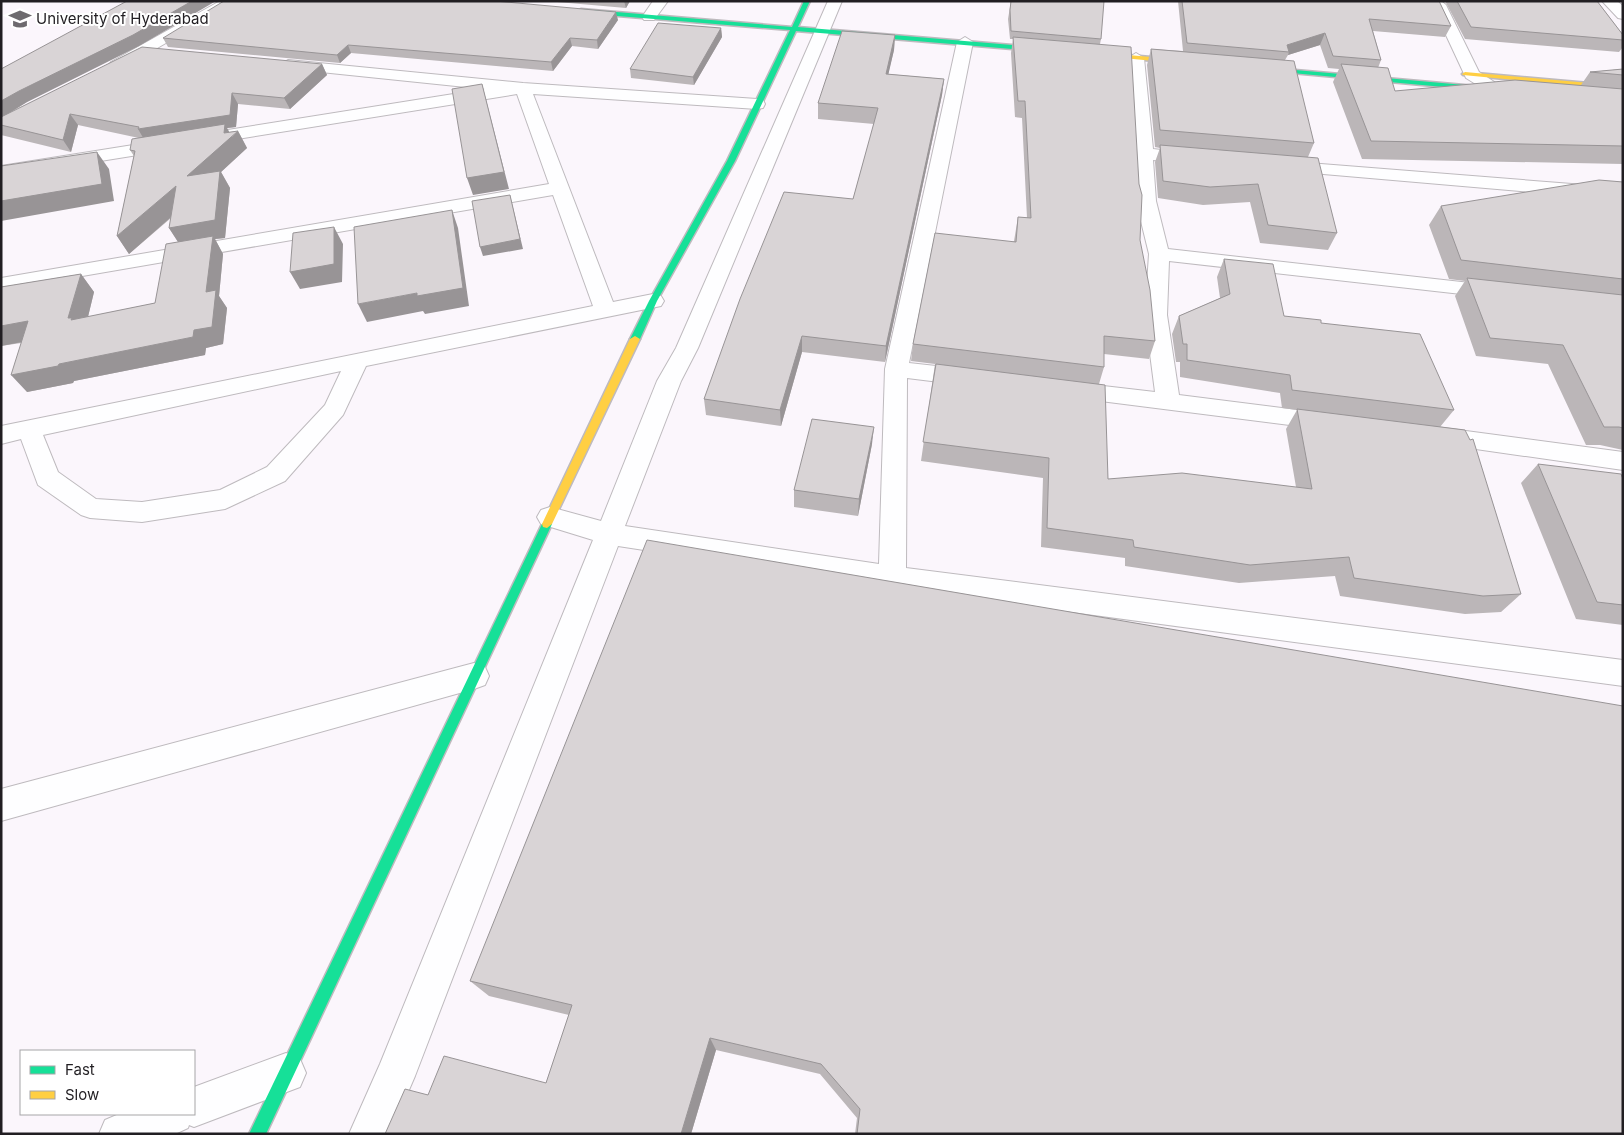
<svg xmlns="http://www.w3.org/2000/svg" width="1624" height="1135" font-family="Inter,sans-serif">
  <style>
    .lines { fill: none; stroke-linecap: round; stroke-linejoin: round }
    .street-casing { stroke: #bebabe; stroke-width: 2 }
    .fast-casing { stroke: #bebabe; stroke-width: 3 }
    .slow-casing { stroke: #bebabe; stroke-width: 3 }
    .street { fill: #fefeff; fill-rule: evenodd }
    .fast { fill: #16e098; fill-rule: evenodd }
    .slow { fill: #ffcf43; fill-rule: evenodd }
    .wall { fill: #bbb6b8 }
    .shaded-wall { fill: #989496 }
    .building { fill: #d9d4d6; stroke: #989496 }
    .labels { text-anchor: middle; stroke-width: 4; stroke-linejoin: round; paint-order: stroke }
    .far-poi-label { font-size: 15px; fill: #211e22; stroke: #fff; text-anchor: start }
  </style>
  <rect width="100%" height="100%" fill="#fbf6fc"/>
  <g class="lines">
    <g class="street-casing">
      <path id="street" d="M220,1H238L123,68H111L109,65L111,62Z
        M653,1H668L654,20H644L642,17Z
        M828,1H842L698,348L681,381L625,526L879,564L885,369L957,42L965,37L973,42L909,363L972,370L980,373L984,378L980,383L972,386L907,378L906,568L1623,660V686L892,588L618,546L415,1076L390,1134H349L380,1064L593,540L541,524L537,517L541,510L550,507L601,521L657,381L676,348Z
        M1441,1L1446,5L1479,72L1502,87L1504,90L1502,93H1490L1466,78L1432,5L1434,2Z
        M1602,1H1617L1623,6V19L1618,18Z
        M1136,53L1144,58L1153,149L1195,154L1201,155L1204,159L1201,163L1195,164L1153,160L1156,201L1168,249L1497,286L1504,287L1508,292L1504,297L1497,298L1169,261L1167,315L1179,395L1329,414L1338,416L1341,422L1338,428L1329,430L1061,396L1057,390L1061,384L1069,382L1155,392L1145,315L1149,254L1136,201L1128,58Z
        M288,60L523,83L757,99L763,100L765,104L763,108L757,109L533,94L613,302L653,294L661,296L664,301L661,306L366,366L343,415L285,481L225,509L142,522L90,518L81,515L38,485L21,439L1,444V426L593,306L553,195L1,290V278L549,184L517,94L1,177V166L485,89L282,68L280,65ZM341,371L325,405L267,467L220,490L142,502L96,499L58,472L43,435Z
        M1283,161L1623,188V200L1277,170L1274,166L1277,162Z
        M1436,427L1623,452V470L1427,442L1424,436L1427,430Z
        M474,663L485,667L489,676L485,685L474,689L1,821V789Z
        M286,1053L300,1059L306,1073L300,1087L194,1127L189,1125L188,1128L175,1134H99L105,1120L119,1114H194V1087Z"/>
    </g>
    <g class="fast-casing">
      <path id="fast" d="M804,1H810L798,27L1049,48L1052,50L1049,52L796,31L735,161L657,301L640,339L638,341H632L630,339L649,301L727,161L790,30L581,13L578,11L581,9L792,27Z
        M1261,67L1487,87L1490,89L1487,91L1259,70V68Z
        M547,520L552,524L266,1134H249L542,524Z"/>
    </g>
    <g class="slow-casing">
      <path id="slow" d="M1094,52L1185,60L1188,62L1185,64L1092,55V53Z
        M1465,72L1623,86V90L1463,75L1462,74Z
        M635,336L640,339L552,524L547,528L543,527L542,524L630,339Z"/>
    </g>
    <use href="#street" class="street"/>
    <use href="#fast" class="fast"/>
    <use href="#slow" class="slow"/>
  </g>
  <path class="wall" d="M546,1H630L626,8Z
    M1011,1L1101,39L1100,44L1140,240L1155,341L1149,359L1104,354V367L1099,384L1108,479L1296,487L1286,429L1297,410L1282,408L1280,393L1180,377V362H1176L1172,334L1179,316L1220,298L1217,277L1224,259L1284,316L1321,323L1454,410L1440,427L1521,594L1501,612L1465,614L1340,596L1335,576L1239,583L1125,566V558L1041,547L1043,478L921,461L935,364L911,361L913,344L1014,241L1018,217L1027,218L1022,118L1015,117L1011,53L1013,39H1010L1008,19Z
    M1178,1H1439L1451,26L1445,37L1373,31L1381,60L1378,68L1395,91L1581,85L1590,72L1623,69V164L1362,159L1333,82L1339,69L1328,68L1320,45L1288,55L1285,60L1314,143L1308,157L1337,233L1328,250L1260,243L1250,202L1203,205L1158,198L1155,162L1160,148L1155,147L1147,65L1151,49L1183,51Z
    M1445,1H1597L1623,35V47L1619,52L1465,39Z
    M618,20L598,49L572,46L553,71L351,53L340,63L168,47L163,38Z
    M721,28L722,37L694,85L631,78L630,69Z
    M895,35L894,50L888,74L944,79L942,95L885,362L802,352L781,426L706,415L704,399L853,199L874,124L818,119V103Z
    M139,46L27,102L5,116L322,64L327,75L290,109L238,104L236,127L227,128L229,132L238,131L247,148L221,172L230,188L225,238L215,239L223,254L219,296L227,308L223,344L206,348L205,355L74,381L73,383L27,392L21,343L1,346V287L81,274L94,292L88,317L155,303L178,242L169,228L171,218L129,254L117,236L134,156L130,150L139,138L78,125L71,152L1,135V69Z
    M1623,182V450L1600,445H1586L1548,364L1476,356L1455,296L1465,281L1449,279L1429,225L1441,206Z
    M872,444L858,516L794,507V490Z
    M1538,464L1623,479V625L1576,619L1521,483Z
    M470,981L1623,1134H855L857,1118L820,1074L716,1050L691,1134L428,1095L546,1083L569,1015L489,996Z"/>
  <path class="shaded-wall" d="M192,1H216L139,46L27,102L1,118V101L19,91Z
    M624,1H630L626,8Z
    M616,12L618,20L598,49L597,40Z
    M721,28L722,37L694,85L693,77Z
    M1325,33L1320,45L1288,55L1289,52L1287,45Z
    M895,35L894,50L885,89L886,74Z
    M570,38L572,46L553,71L551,62Z
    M348,45L351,53L340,63L337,55Z
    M322,64L327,75L290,109L284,98Z
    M944,79L942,95L885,362L886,346Z
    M482,84L509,189L473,195L467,178Z
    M232,93L238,104L236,127L227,128L232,137L238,131L247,148L221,172L230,188L225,238L215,239L223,254L219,296L227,308L223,344L206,348L205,355L74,381L73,383L27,392L11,375L59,364L193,337L180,245L169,228L197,194L145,141L138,129Z
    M70,114L78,125L71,152L63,140Z
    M97,152L109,169L114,201L1,221V201Z
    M176,186L187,203L129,254L117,236Z
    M510,195L523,249L483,256L480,247Z
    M452,210L458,228L469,306L425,314L423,311L367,322L358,304L417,293Z
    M334,227L343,244L342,282L300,289L290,272Z
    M81,274L94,292L84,333L68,318Z
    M28,321L43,338L1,346V326Z
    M802,336V352L781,426L780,410Z
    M874,427L872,444L858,516L859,499Z
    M710,1038L716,1050L691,1134H681Z"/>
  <path class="building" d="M127,1H192L133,35L19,91L1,101V69Z
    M224,1H495L616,12L597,40L570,38L551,62L348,45L337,55L163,38Z
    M1011,1H1104L1101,39L1011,31L1010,10Z
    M1182,1H1439L1451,26L1369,19L1381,60L1333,56L1325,33L1287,45L1289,52L1187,43Z
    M1457,1H1597L1623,35V40L1471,27Z
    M658,23L721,28L693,77L630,69Z
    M842,31L895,35L886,74L944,79L886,346L802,336L780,410L704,399L740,299L784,192L853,199L878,108L818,103Z
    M1013,37L1131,47L1139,184L1142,195L1140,240L1150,290L1155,341L1104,336V367L913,344L935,233L1016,242L1018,217L1031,218L1025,101H1018Z
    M142,47L322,64L284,98L232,93L230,115L138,129L139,127L70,114L63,140L1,125V117Z
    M1151,49L1294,61L1314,143L1160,130Z
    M1341,64L1388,68L1395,91L1515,80L1623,89V146L1371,141Z
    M1623,69V75L1590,72Z
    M482,84L504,172L467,178L452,89Z
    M225,124L224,133L238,131L187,176L220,171L215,220L169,228L176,186L117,236L135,151L130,150L132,139Z
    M1160,145L1318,158L1337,233L1268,225L1258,184L1210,187L1163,181Z
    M97,152L102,184L1,201V166Z
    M1599,180L1623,182V279L1461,260L1441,206Z
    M510,195L520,239L480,247L472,201Z
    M452,210L463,288L417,296V293L358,304L354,227Z
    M334,227V264L290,272L293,233Z
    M213,236L206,292L216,290L212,327L194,330L193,337L59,364L58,366L11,375L28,321L1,326V287L81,274L68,318H72L71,320L155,303L166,244Z
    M1224,259L1273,264L1284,316L1321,320V323L1420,334L1454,410L1292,390L1290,375L1187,360V344H1183L1179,316L1230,294Z
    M1467,278L1623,295V428L1619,427H1604L1563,345L1490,338Z
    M936,364L1105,385L1108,479L1182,473L1312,489L1297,409L1465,430L1470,440L1473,439L1521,594L1483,596L1354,578L1349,557L1250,565L1134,547L1133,540L1047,528L1049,458L923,442Z
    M812,419L874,427L859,499L794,490Z
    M1538,464L1621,474L1623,479V605L1597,602Z
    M647,540L1623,706V1134H857L860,1109L821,1064L710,1038L681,1134H385L405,1089L428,1095L444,1056L546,1083L572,1005L470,981Z"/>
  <defs>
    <g id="university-bare" transform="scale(1.725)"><path d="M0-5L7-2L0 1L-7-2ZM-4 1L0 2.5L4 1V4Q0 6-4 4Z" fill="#6d6a6e" stroke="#fff" stroke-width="2.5" paint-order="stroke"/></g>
  </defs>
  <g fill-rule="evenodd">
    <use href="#university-bare" x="20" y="19"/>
  </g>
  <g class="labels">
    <g class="far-poi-label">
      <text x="36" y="24">University of Hyderabad</text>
    </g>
  </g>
  <rect width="1624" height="1135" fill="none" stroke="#211e22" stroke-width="5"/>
  <rect x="20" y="1050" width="175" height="65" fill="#ffffff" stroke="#a6a5a7"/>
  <rect x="30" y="1066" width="25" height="8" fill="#16e098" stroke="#a6a5a7"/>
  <text x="65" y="1075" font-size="15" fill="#211e22">Fast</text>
  <rect x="30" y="1091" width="25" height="8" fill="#ffcf43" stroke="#a6a5a7"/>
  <text x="65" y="1100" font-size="15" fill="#211e22">Slow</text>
</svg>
